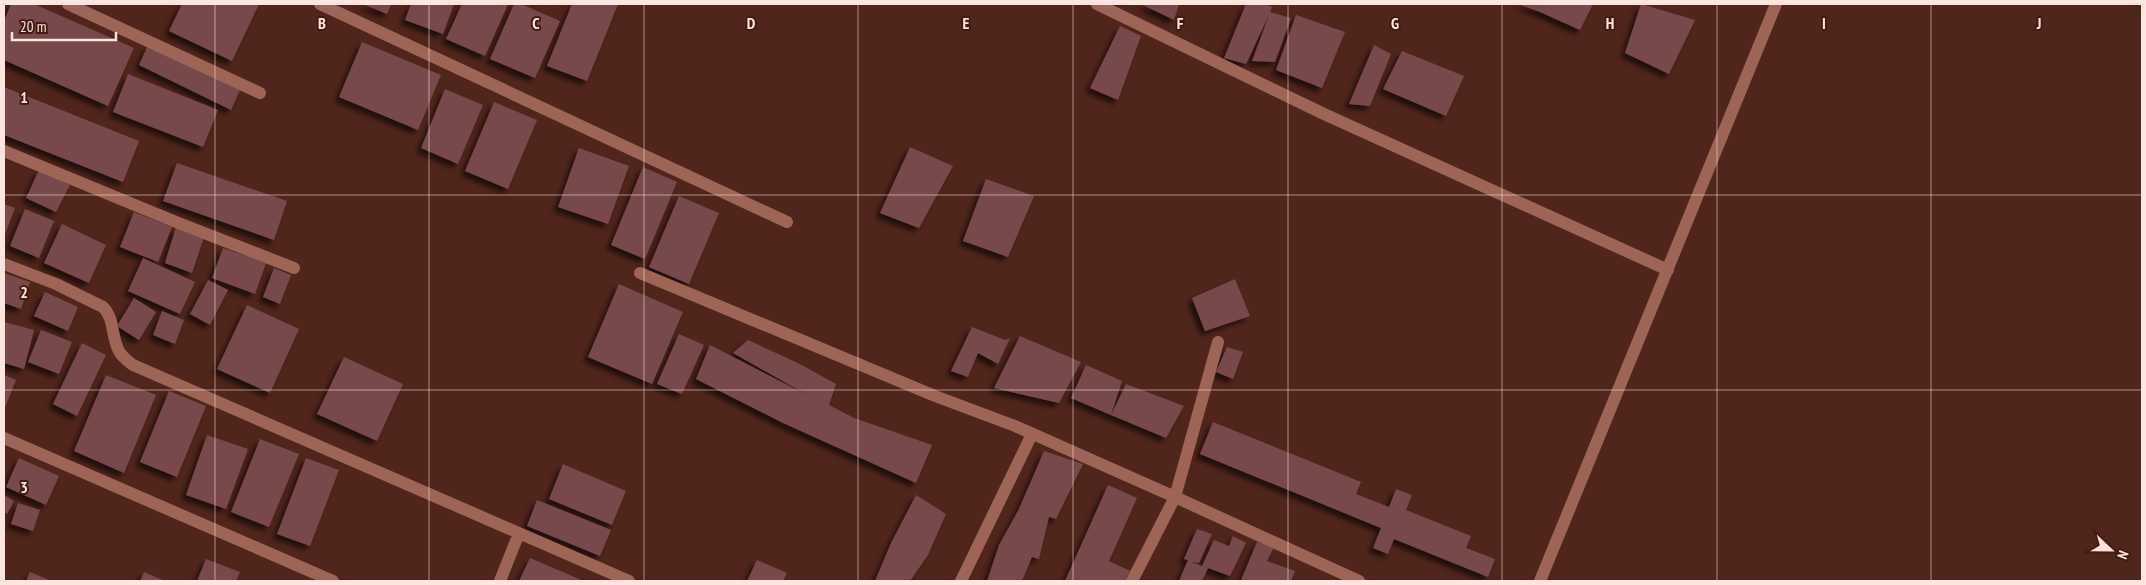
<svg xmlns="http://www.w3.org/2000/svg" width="2146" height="585" font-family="'PT Sans Narrow',sans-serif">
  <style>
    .building { fill: #78484c; filter: url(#shadow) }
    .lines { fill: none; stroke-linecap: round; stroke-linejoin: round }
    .minor { stroke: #9e6455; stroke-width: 12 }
    .grid { fill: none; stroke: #fde6e0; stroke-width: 1; stroke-opacity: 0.55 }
    .grid-label { font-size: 16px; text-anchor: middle; font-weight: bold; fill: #fde6e0; stroke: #441b11; stroke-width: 4; stroke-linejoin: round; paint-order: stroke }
  </style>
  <defs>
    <filter id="shadow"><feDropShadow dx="-4.5" dy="4.5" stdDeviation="2.5" flood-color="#0009"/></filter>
  </defs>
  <rect width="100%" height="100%" fill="#50251b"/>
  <path class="building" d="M11,4H34L134,48L108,106L4,60V21Z
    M182,4H259L232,61L169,31Z
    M363,4H391L387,14Z
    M411,4H454L443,34L405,20Z
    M462,4H508L485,56L446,39Z
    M514,4H521L560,21L535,78L490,59Z
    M572,4H618L587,81L547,66Z
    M1141,4H1179L1174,20Z
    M1246,4H1265L1272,7L1270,12L1291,18L1275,62L1252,61L1269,15L1246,64L1224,58Z
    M1518,4H1593L1580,30L1540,12Z
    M1641,4L1695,20L1669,74L1625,53Z
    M1296,15L1345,32L1322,88L1276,70Z
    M1120,26L1141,36L1118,100L1090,88Z
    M362,42L441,75L418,130L339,97Z
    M148,45L240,90L231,110L139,65Z
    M1374,45L1391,54L1370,106L1349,104Z
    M1402,51L1464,76L1446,116L1383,89Z
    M128,74L218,110L203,147L113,112Z
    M4,87L139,141L123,182L4,135Z
    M445,89L483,105L458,164L421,148Z
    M494,102L537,120L508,189L465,171Z
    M910,147L953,166L919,228L880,213Z
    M579,148L629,166L608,224L558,207Z
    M177,163L287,201L274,240L163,201Z
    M643,167L677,182L645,259L611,245Z
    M39,170L70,185L56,212L26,198Z
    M986,179L1034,196L1008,257L963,241Z
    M679,196L719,213L689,284L649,267Z
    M4,204L15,208L4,237Z
    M25,209L54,221L39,258L10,246Z
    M134,212L172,227L158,262L120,247Z
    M62,224L106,245L89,283L44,263Z
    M176,227L204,237L192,273L165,263Z
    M223,248L266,263L255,294L212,278Z
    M143,258L195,282L180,314L128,291Z
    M274,268L291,275L280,304L263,297Z
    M4,273L30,282L21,309L4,303Z
    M1235,279L1250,316L1205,331L1192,298Z
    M208,280L228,290L210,325L190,314Z
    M619,284L683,312L652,384L588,357Z
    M45,292L78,307L68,331L34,316Z
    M134,298L156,312L139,340L117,326Z
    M247,305L299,329L270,393L217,369Z
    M162,311L184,320L175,344L153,335Z
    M4,322L34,330L24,369L4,363Z
    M972,327L1005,340L1010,338L998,364L978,353L968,377L951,371Z
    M41,330L72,342L59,374L28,362Z
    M679,334L704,345L682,394L657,384Z
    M1020,336L1081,362L1059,403L994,388Z
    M748,340L800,364L836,384L829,405L854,418L932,445L916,483L783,423L696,379L710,345L809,396L733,353Z
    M82,343L106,355L77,416L53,404Z
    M1227,347L1243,352L1233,379L1216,372Z
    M344,357L403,384L377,441L317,414Z
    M1086,365L1122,381L1111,415L1126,384L1184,406L1166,438L1111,415L1071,398Z
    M4,375L16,380L4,410Z
    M106,375L156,395L124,473L74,451Z
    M169,391L206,406L177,477L140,462Z
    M1213,422L1361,482L1356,494L1389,507L1396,489L1412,495L1406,510L1471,536L1466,548L1495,559L1488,577L1394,539L1388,554L1373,548L1381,528L1200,454Z
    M207,435L248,449L226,509L186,495Z
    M260,439L299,454L269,527L231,512Z
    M1044,451L1083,464L1056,519L1049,517L1039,559L1032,557L1022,581H987L999,545L1019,509Z
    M19,458L59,476L46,505L6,487Z
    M306,458L339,470L310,546L277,534Z
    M563,464L626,491L612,525L549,499Z
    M1108,485L1137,498L1109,561L1130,571L1125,581H1065Z
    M4,495L14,501L7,514L4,512Z
    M916,495L946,514L928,555L910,581H875L891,543Z
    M537,500L611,530L600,556L527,526Z
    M18,503L40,510L33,531L11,524Z
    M1197,529L1212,534L1199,563L1192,562L1202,566L1214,540L1229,546L1233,536L1246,543L1230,576L1208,568L1202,581H1179L1188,560L1184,559Z
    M1257,542L1274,547L1267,561L1295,571L1291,581L1241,580Z
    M530,558L584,581H519Z
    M206,559L240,572L236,581H197Z
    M757,560L787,573L783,581H747Z
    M30,572L51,581H26Z
    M144,572L165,581H140Z"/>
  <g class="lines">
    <path class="minor" d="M68,4L260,93
      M320,4L787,222
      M1097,4L1324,114L1668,270
      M4,151L176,222L294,268
      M4,264L56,284L103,307C115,319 111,337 119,351C122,357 128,361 133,365L629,581
      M640,273L935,396L1015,426L1175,497L1359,581
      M4,438L333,581
      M500,581L519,533
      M961,581L1032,434
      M1132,581L1175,497L1218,342
      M1540,581L1776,4"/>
  </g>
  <path class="grid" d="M215,4V581M429,4V581M644,4V581M858,4V581M1073,4V581M1288,4V581M1502,4V581M1717,4V581M1931,4V581M4,195H2142M4,390H2142"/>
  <g class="grid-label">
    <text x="322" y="29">B</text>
    <text x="536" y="29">C</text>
    <text x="751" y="29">D</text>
    <text x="966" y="29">E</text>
    <text x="1180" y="29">F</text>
    <text x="1395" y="29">G</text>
    <text x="1610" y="29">H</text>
    <text x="1824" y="29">I</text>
    <text x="2039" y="29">J</text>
    <text x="24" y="103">1</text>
    <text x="24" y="298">2</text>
    <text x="24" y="493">3</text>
  </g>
  <rect width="2146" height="585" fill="none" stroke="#fde6e0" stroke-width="10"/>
  <g transform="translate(2111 550) rotate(112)" stroke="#441b11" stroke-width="4" paint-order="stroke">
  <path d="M0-4L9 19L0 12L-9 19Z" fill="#fde6e0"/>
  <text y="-8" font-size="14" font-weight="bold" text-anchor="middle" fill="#fde6e0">N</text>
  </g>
  <path d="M12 32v8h104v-8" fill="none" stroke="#fde6e0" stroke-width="2.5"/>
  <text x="20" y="32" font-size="15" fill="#fde6e0" stroke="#441b11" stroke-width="4" paint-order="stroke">20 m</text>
</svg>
